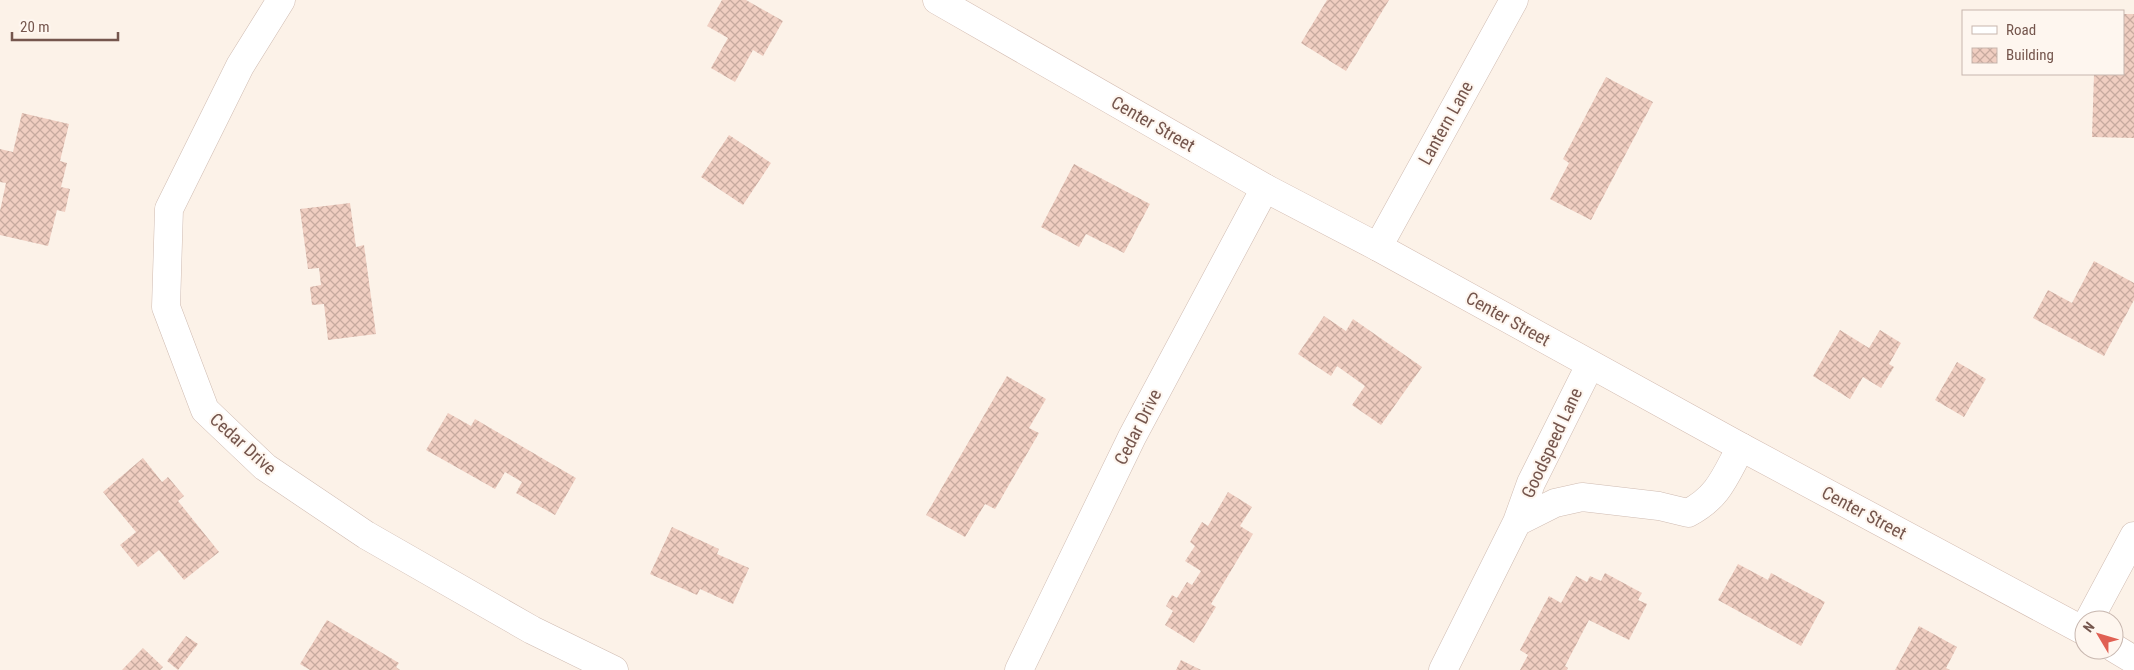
<svg xmlns="http://www.w3.org/2000/svg" width="2134" height="670" font-family="'Roboto Condensed',sans-serif">
  <style>
    .building { fill: url(#building-cross-hatch) }
    .lines { fill: none; stroke-linecap: round; stroke-linejoin: round }
    .minor-casing { stroke: #cfbbb1; stroke-width: 29 }
    .secondary-casing { stroke: #d2baaf; stroke-width: 29 }
    .minor { stroke: #fff; stroke-width: 28 }
    .secondary { stroke: #fff; stroke-width: 28 }
    .labels { text-anchor: middle; stroke-width: 4; stroke-linejoin: round; paint-order: stroke }
    .street-label { font-size: 18px; fill: #75564d; stroke: #fef6ef }
  </style>
  <defs>
    <pattern id="building-cross-hatch" width="8" height="8" patternUnits="userSpaceOnUse" patternTransform="scale(1.25)"><rect width="8" height="8" fill="#f0cec1"/><path d="M0 0l8 8M0 8l8-8" fill="none" stroke="#c7aa9f"/></pattern>
  </defs>
  <rect width="100%" height="100%" fill="#fcf2e8"/>
  <path class="building" d="M722,0H746L783,21L763,56L753,50L735,82L711,68L728,38L707,26Z
    M1327,0H1389L1346,71L1301,43Z
    M2123,14H2134V138L2092,137L2094,74H2123Z
    M1606,77L1653,102L1591,220L1550,199L1569,163L1563,159Z
    M22,113L69,124L60,161L67,163L61,187L70,189L65,212L57,210L48,246L0,235V211L6,183L0,182V149L13,152Z
    M729,135L771,163L743,205L701,177Z
    M1074,164L1150,204L1124,253L1086,234L1079,247L1041,227Z
    M350,203L356,247L364,245L376,334L328,340L324,304L312,305L310,287L321,285L319,268L308,269L300,209Z
    M2094,261L2134,283V300L2104,356L2033,318L2048,290L2072,303Z
    M1324,316L1346,331L1353,319L1422,367L1381,425L1352,405L1365,386L1337,366L1331,376L1298,354Z
    M1840,330L1869,348L1880,330L1901,343L1889,364L1894,367L1881,388L1863,377L1850,399L1813,376Z
    M1957,362L1986,379L1964,417L1935,400Z
    M1007,376L1046,399L1029,428L1039,433L995,509L985,504L965,537L926,515Z
    M448,413L471,426L475,419L576,478L555,515L516,493L522,482L505,472L495,489L426,450Z
    M143,458L162,482L168,477L184,496L178,501L219,552L184,580L159,550L138,567L120,545L136,532L103,492Z
    M1228,492L1252,507L1240,526L1253,534L1211,604L1216,607L1194,643L1165,625L1173,611L1166,606L1172,595L1177,598L1187,582L1192,585L1201,571L1185,561L1195,546L1190,542L1202,522L1208,526Z
    M672,527L719,549L717,554L749,568L733,604L700,589L697,595L650,574Z
    M1738,564L1768,580L1771,573L1825,602L1801,646L1718,600Z
    M1605,573L1642,593L1638,600L1647,604L1629,640L1589,620L1565,666L1568,668L1567,670H1520L1528,655L1520,650L1549,596L1561,603L1576,576L1587,582L1590,576L1601,581Z
    M327,620L399,663L396,667L400,670H310L300,664Z
    M1919,626L1957,647L1946,668L1950,670H1895Z
    M186,636L198,644L178,670L167,661Z
    M143,648L163,667L160,670H122Z
    M1181,660L1201,670H1176Z"/>
  <g class="lines">
    <g class="minor-casing">
      <path id="minor" d="M281,0L240,66L169,209L166,307L205,410L265,467L366,535L532,630L614,670
        M1378,247L1514,0
        M1517,522L1555,503L1582,497L1659,506L1688,513C1719,497 1725,476 1741,447
        M2089,620L2134,536
        M1019,670L1132,437L1265,188
        M1443,670L1517,522L1531,483L1590,365"/>
    </g>
    <g class="secondary-casing">
      <path id="secondary" d="M937,0L1265,188L1378,247L1741,447L2084,631
        M2114,648L2134,660"/>
    </g>
    <use href="#minor" class="minor"/>
    <use href="#secondary" class="secondary"/>
  </g>
  <g class="labels">
    <g class="street-label">
      <text transform="translate(1446 123) rotate(-61)" y="6">Lantern Lane</text>
      <text transform="translate(1153 124) rotate(30)" y="6">Center Street</text>
      <text transform="translate(1508 319) rotate(29)" y="6">Center Street</text>
      <text transform="translate(1138 427) rotate(-63)" y="6">Cedar Drive</text>
      <text transform="translate(1552 443) rotate(-65)" y="6">Goodspeed Lane</text>
      <text transform="translate(243 444) rotate(42)" y="6">Cedar Drive</text>
      <text transform="translate(1864 513) rotate(28)" y="6">Center Street</text>
    </g>
  </g>
  <rect x="1962" y="10" width="162" height="65" fill="#fef6ef" stroke="#c7b6ae"/>
  <rect x="1972" y="26" width="25" height="8" fill="#ffffff" stroke="#c7b6ae"/>
  <text x="2006" y="35" font-size="15" fill="#75564d">Road</text>
  <rect x="1972" y="48" width="25" height="15" fill="url(#building-cross-hatch)" stroke="#c7b6ae"/>
  <text x="2006" y="60" font-size="15" fill="#75564d">Building</text>
  <g transform="translate(2099 635) rotate(308)"><circle r="24" fill="#fef6ef" stroke="#c7b6ae"/>
  <path d="M0-4L9 19L0 12L-9 19Z" fill="#e06053"/>
  <text y="-8" font-size="14" font-weight="bold" text-anchor="middle" fill="#75564d">N</text>
  </g>
  <path d="M12 32v8h106v-8" fill="none" stroke="#75564d" stroke-width="2.5"/>
  <text x="20" y="32" font-size="15" fill="#75564d" stroke="#fef6ef" stroke-width="4" paint-order="stroke">20 m</text>
</svg>
